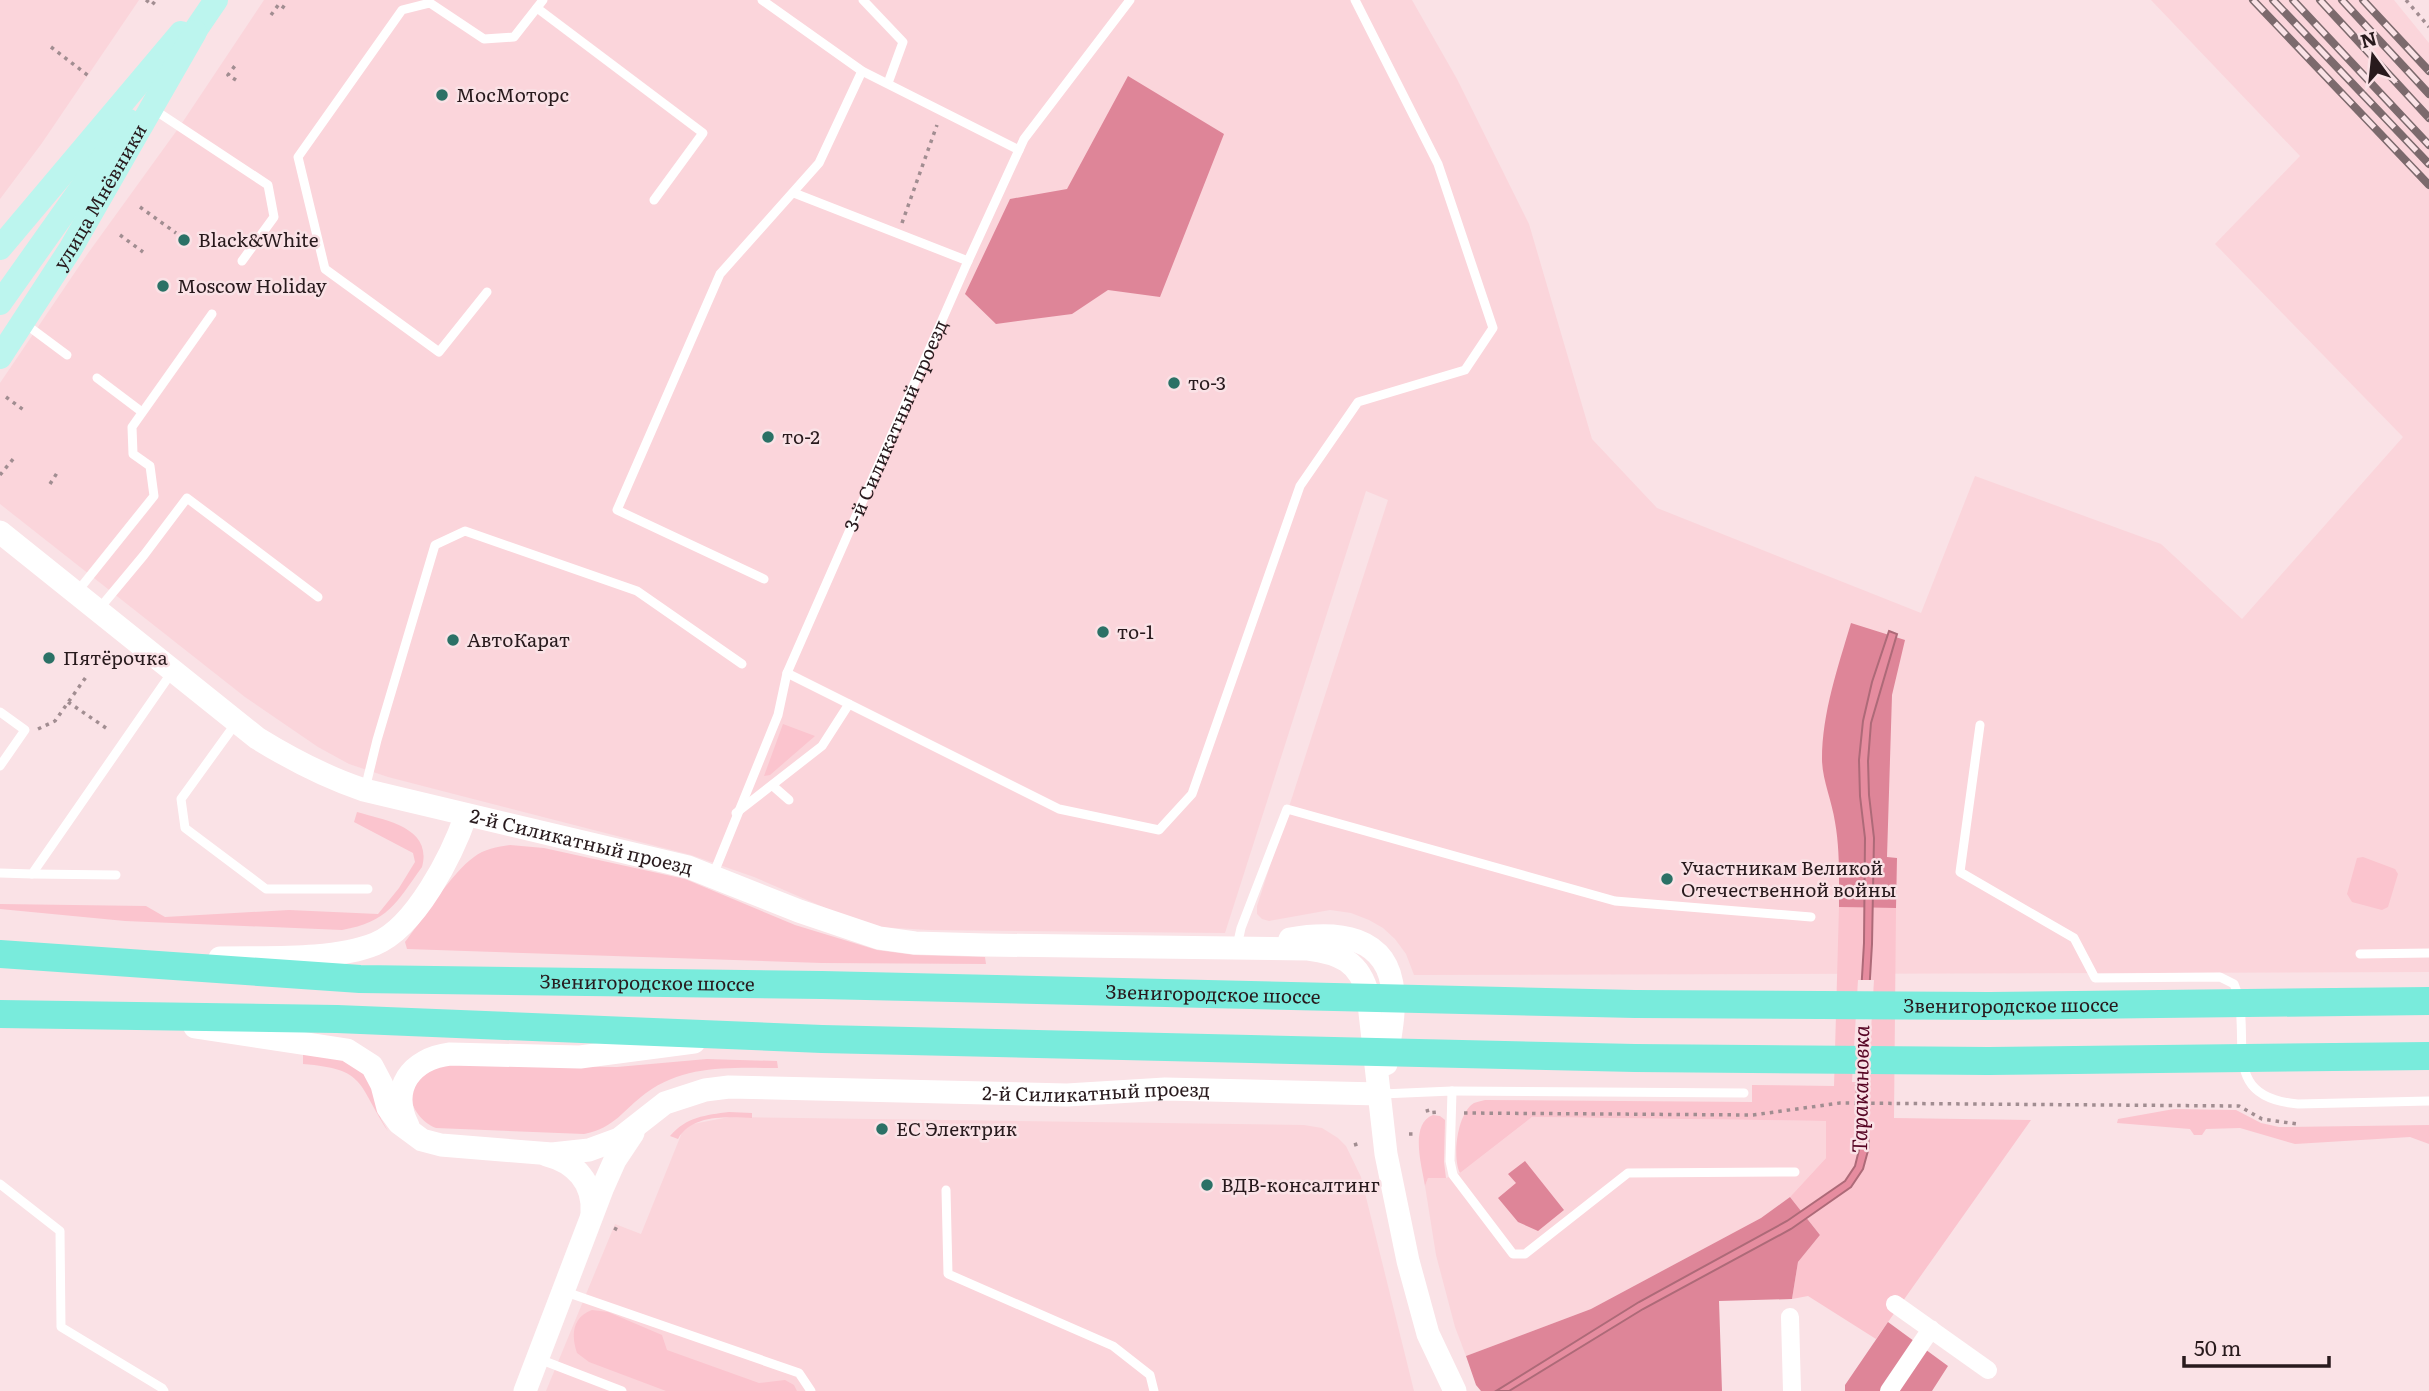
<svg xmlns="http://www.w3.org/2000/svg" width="2429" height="1391" font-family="Literata,serif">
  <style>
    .built { fill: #fbd5db }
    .green { fill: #fbc4ce }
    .forest { fill: #de8598 }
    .water { fill: #e68c9f; stroke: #ad6a78; stroke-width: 2 }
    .pier { fill: #fae2e6 }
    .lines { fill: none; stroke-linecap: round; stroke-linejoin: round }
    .path { stroke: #a18d91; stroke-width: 3.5; stroke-dasharray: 3.5 5; stroke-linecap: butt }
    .service { stroke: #fff; stroke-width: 9 }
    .minor { stroke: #fff; stroke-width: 18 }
    .tertiary { stroke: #fff; stroke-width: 23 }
    .secondary { stroke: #bcf5ee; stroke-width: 24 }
    .primary { stroke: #79ebdc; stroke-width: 28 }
    .rail-casing { stroke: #7c6a6d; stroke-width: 8 }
    .rail { stroke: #fae2e6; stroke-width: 5; stroke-dasharray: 16; stroke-linecap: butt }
    .poi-dot { fill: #2b7166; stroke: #fae2e6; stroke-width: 2.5 }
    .labels { text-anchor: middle; stroke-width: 5; stroke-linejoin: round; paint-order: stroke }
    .poi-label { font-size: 19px; fill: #281a1d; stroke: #fae2e6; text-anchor: start }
    .street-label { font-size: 19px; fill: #281a1d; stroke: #fae2e6 }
    .water-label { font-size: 21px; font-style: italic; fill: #570524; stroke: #fae2e6 }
  </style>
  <rect width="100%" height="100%" fill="#fae2e6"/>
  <path class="built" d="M0,0H139L42,143L0,199Z
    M264,0H1412L1457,79L1529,224L1592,439L1657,508L1921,613L1975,476L2161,544L2242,619L2403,437L2215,244L2300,156L2151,0H2394L2429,43V972L1414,975L1406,954L1395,939L1383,928L1369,920L1351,913L1330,910L1269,921L1262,919L1257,914V906L1388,500L1366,491L1225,933L929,930L879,927L851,919L754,877L691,855L388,777L349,764L318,747L245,697L0,504V383L86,256L180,126Z
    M729,1117L1304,1125L1322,1128L1338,1138L1346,1146L1361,1177L1414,1391H546L615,1224L641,1234L683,1130L693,1124Z
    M1532,1117L1826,1121V1158L1790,1197L1761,1218L1591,1309L1466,1356L1455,1327L1436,1255L1425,1186L1428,1178H1446L1460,1173Z"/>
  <path class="green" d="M783,724L815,736L770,775L764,776Z
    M357,812C384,820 433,827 422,867C396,903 388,922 342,930L125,921L0,909V904L146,906L165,917L289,910L378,914L399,888L415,862L413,853L354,822Z
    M510,845L544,848L685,879L795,925L877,950L915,955L985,957L986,964L822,963L407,949L405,942C423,919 452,872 474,857C484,849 497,847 510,845Z
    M2363,857L2395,869L2398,874L2388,907L2382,910L2352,902L2347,894L2357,858Z
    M1839,907L1896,908L1894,1118L2031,1120L1876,1339L1808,1296L1792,1299L1798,1262L1820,1235L1790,1197L1826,1158V1121L1532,1117L1460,1173C1452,1158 1457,1113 1474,1103C1477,1102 1481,1101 1485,1100L1752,1102V1085L1834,1086Z
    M303,1051H325L368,1071L381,1119L388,1131C357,1084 367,1069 303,1064Z
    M707,1059L777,1061L778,1068C732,1068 686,1064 646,1093C623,1110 615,1128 584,1134L436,1128C418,1121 403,1098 416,1081C421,1075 429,1070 434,1065L617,1067Z
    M2174,1109L2236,1110L2261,1123L2279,1127L2429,1125V1144L2410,1137L2295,1144L2240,1128L2206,1129L2202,1135H2194L2190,1129L2117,1123L2118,1119Z
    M729,1112L752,1113V1118C727,1117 692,1114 678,1139L670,1136C686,1117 706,1115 729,1112Z
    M1433,1115L1440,1116L1445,1120L1444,1162L1446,1178H1428L1425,1186C1422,1166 1409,1124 1433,1115Z
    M592,1310L608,1312L662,1335L667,1350L759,1383L785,1380L794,1385L797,1391H666L589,1362L577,1353C571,1336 572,1317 592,1310Z"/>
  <path class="forest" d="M1128,76L1224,134L1160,297L1108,290L1072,314L996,324L965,294L1010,199L1067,189Z
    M1851,623L1905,640L1892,695L1887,857L1897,858L1896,908L1839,907C1839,879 1840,850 1835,822C1832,801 1822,779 1822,759C1822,713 1838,667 1851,623Z
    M1525,1161L1564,1210L1538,1231L1518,1222L1498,1198L1516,1183L1508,1174Z
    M1790,1197L1820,1235L1798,1262L1792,1299L1719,1301L1722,1391H1481L1476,1385L1466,1356L1591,1309L1761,1218Z
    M1888,1322L1948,1366L1932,1391H1845V1385Z"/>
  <path class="water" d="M1889,631L1897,634L1871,723L1868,761L1869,795L1874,838L1872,944L1864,1079L1869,1147L1863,1169L1851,1187L1791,1229L1643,1309L1509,1391H1496L1639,1302L1787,1221L1845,1181L1855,1166L1860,1146L1856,1079L1864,943L1865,838L1860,796L1859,760L1863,721L1872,682Z"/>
  <path class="pier" d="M1858,980H1874L1868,1082H1852Z"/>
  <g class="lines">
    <path class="path" d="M146,0L152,5L156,0
      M2406,0L2429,27
      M271,15L279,4L286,9
      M51,47L90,77
      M236,80L228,75L237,63
      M140,207L176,233
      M902,223L937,125
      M120,235L143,252
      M6,397L25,411
      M0,475L14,458
      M50,484L57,473
      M68,702L109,730
      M38,729L55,721L86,677
      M1427,1109L1428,1113L1439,1112
      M1464,1113L1753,1115L1840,1103L2239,1106L2262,1119L2297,1124
      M1409,1134H1415
      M1354,1145L1361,1143
      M614,1228L618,1230"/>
    <g class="service">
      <path d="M762,0L862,71L1019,150"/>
      <path d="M863,0L903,42L888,83"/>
      <path d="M537,8L703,133L654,200"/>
      <path d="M153,109L268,185L274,217L242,261"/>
      <path d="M794,193L968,261"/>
      <path d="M487,292L439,352L325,269L298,157L402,10L430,3L484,39L514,37L543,0"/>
      <path d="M24,323L67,355"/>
      <path d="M97,378L142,412"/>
      <path d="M764,579L617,510L720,274L819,163L862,71"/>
      <path d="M77,592L154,496L150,466L133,454L132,427L212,314"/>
      <path d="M99,609L144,555L187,498L318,597"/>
      <path d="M787,673L1059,809L1159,830L1192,794L1300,486L1358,402L1465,370L1493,328L1438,164L1355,0"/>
      <path d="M0,712L25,730L0,766"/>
      <path d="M236,723L181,799L185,828L266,889H368"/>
      <path d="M1980,725L1960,872L2074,938L2095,978L2220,977L2234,984C2255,1034 2215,1097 2298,1104L2429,1101"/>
      <path d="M773,786L789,800"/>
      <path d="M365,789L377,740L435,545L465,531L637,591L742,664"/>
      <path d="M736,813L822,746L849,704"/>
      <path d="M0,873L32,874L172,672"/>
      <path d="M32,874L116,875"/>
      <path id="s1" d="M713,875L778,715L787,673L968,261L1024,139L1130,0"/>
      <path d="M1237,946L1241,928L1287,809L1615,901L1811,917"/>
      <path d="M2360,954L2429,953"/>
      <path d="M1452,1091L1744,1093"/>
      <path d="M1382,1094L1452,1091L1450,1161L1453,1175L1513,1254H1525L1628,1173L1795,1172"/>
      <path d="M0,1184L60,1231L61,1327L162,1388L164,1391"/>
      <path d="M946,1190L948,1274L1113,1346L1150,1375L1154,1391"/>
      <path d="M563,1291L799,1373L811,1391"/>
      <path d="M539,1359L622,1391"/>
    </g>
    <path class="minor" d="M1895,1304L1988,1370
      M1790,1317L1792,1391
      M1889,1391L1931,1329"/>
    <g class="tertiary">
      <path id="s2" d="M0,532L257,738C291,759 325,777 364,790L688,867L799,911L879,938L915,943L986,945L1308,949C1340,953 1360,962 1368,995L1386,1154L1408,1261L1428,1334L1455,1391"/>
      <path d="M1290,939C1335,931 1389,934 1393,993C1395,1016 1389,1041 1386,1064"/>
      <path d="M220,958C266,957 333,961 375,944C416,927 452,855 466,815"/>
      <path id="s3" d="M195,1027L347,1050L372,1066L382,1085L388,1108L399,1123L422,1140L441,1145L552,1154L589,1150L619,1139L665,1103L705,1090L729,1087L1067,1095L1165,1089L1380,1094"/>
      <path d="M408,1126C389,1088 411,1059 450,1054L580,1057L694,1042"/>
      <path d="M547,1155C575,1162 594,1183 592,1213"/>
      <path d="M525,1391L603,1187L615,1160L633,1133"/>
    </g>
    <g class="secondary">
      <path d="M186,44L216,0"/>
      <path d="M0,248L181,33"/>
      <path d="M0,303L129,121"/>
      <path id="s4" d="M0,357L71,248L195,32"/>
    </g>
    <g class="primary">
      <path id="s5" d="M0,954L360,979L822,985L1635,1004L1989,1006L2429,1001"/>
      <path d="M0,1014L337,1019L822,1039L1635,1058L1988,1061L2429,1056"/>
    </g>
    <g class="rail-casing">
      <path id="rail" d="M2253,0L2429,185
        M2273,0L2429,164
        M2293,0L2429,145
        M2320,0L2429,118
        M2342,0L2429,94
        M2363,0L2429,71"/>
    </g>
    <use href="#rail" class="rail"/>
  </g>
  <g class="poi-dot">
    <circle cx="442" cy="95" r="7"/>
    <circle cx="184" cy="240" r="7"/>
    <circle cx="163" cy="286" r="7"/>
    <circle cx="1174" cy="383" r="7"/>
    <circle cx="768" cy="437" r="7"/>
    <circle cx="1103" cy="632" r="7"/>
    <circle cx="453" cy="640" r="7"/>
    <circle cx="49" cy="658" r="7"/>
    <circle cx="1667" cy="879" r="7"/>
    <circle cx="882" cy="1129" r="7"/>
    <circle cx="1207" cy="1185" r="7"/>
  </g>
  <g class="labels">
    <g class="poi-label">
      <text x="456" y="102">МосМоторс</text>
      <text x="198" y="247">Black&amp;White</text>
      <text x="177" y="293">Moscow Holiday</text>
      <text x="1188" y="390">то-3</text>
      <text x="782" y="444">то-2</text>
      <text x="1117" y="639">то-1</text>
      <text x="467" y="647">АвтоКарат</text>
      <text x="63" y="665">Пятёрочка</text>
      <text x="1681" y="875">Участникам Великой<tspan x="1681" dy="22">Отечественной войны</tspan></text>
      <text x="896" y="1136">ЕС Электрик</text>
      <text x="1221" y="1192">ВДВ-консалтинг</text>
    </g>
    <g class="street-label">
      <text dy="7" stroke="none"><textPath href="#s4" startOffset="189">улица Мнёвники</textPath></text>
      <text dy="7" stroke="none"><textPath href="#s1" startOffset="486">3-й Силикатный проезд</textPath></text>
      <text dy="7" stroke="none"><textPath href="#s2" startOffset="672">2-й Силикатный проезд</textPath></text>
      <text dy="7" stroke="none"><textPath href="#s5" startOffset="648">Звенигородское шоссе</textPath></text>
      <text dy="7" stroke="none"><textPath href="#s5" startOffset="1214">Звенигородское шоссе</textPath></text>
      <text dy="7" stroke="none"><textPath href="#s5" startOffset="2012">Звенигородское шоссе</textPath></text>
      <text dy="7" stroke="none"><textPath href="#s3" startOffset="968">2-й Силикатный проезд</textPath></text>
    </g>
    <g class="water-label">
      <text transform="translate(1861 1089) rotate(-89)" y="7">Таракановка</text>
    </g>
  </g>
  <g transform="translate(2373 56) rotate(345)" stroke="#fae2e6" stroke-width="5" paint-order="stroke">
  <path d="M0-5L12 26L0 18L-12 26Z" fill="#281a1d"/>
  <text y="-10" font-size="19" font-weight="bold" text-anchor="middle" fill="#281a1d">N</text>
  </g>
  <path d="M2184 1356v10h145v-10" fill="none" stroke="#281a1d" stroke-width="3.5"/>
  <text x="2194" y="1356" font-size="21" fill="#281a1d" stroke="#fae2e6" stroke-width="5" paint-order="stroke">50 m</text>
</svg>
